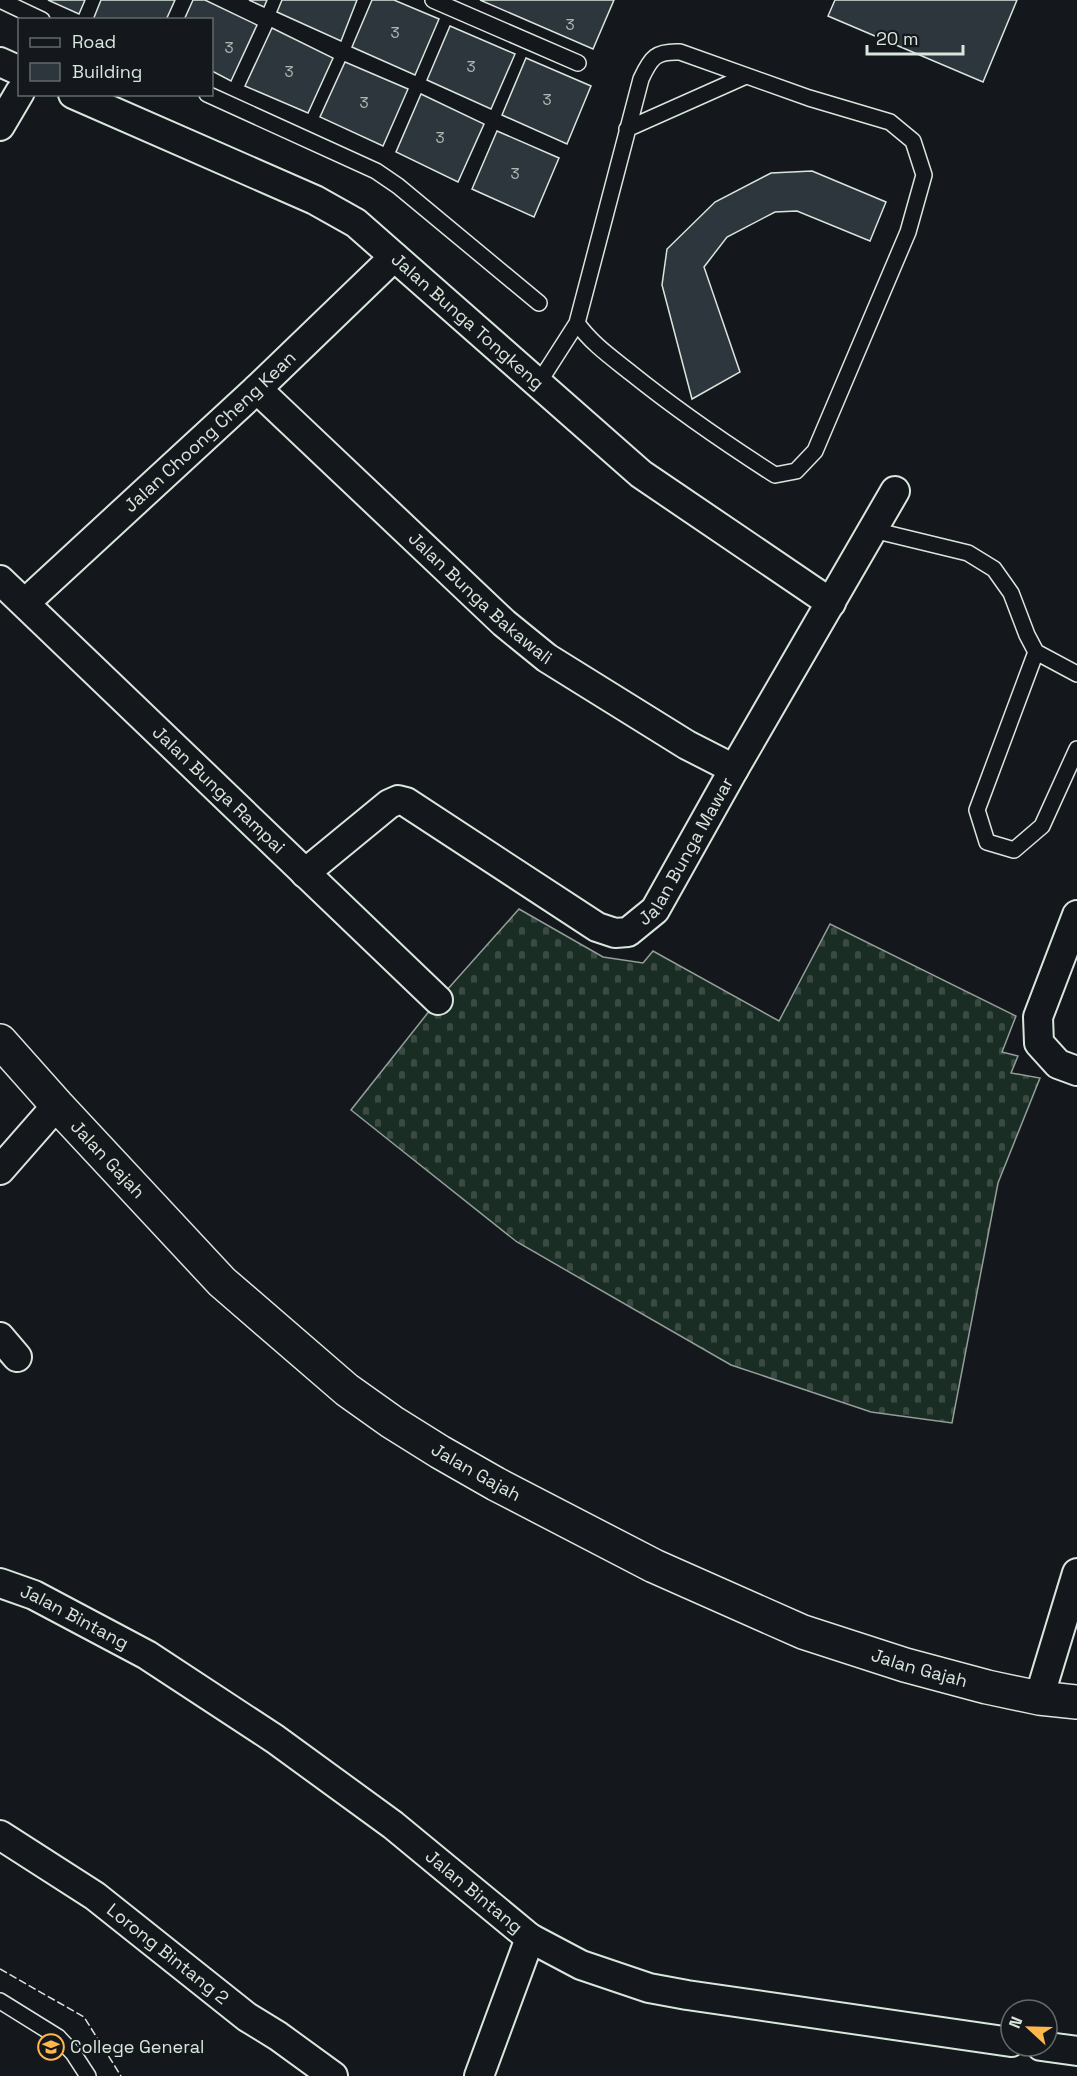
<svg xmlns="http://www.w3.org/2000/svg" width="1077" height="2076" font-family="'Space Grotesk',sans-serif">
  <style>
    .cemetery { fill: url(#cemetery-stones); stroke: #939e99; stroke-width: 1.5 }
    .building { fill: #2c363c; stroke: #d8e6dc; stroke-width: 1.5 }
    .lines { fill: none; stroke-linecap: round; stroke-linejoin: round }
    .service-casing { stroke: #d8e6dc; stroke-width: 18 }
    .minor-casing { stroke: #d8e6dc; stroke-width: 32 }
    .tertiary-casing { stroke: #d8e6dc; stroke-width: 36 }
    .service { stroke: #14181c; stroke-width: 15 }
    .minor { stroke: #14181c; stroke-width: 28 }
    .tertiary { stroke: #14181c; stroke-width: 33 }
    .fence { stroke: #d8e6dc; stroke-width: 1.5; stroke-dasharray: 8 3; stroke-linecap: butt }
    .labels { text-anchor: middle; stroke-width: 4.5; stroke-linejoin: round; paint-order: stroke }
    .number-label { font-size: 15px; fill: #adbab4 }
    .street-label { font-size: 18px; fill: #d8e6dc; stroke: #14181c }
    .poi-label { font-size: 18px; fill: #d8e6dc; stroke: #14181c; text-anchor: start }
  </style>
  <defs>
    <pattern id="cemetery-stones" width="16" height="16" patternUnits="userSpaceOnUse" patternTransform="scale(1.5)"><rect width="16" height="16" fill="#1a2d24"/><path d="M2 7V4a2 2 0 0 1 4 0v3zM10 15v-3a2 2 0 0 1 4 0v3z" fill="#3b4b43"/></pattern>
  </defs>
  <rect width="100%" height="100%" fill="#14181c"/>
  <path class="cemetery" d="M519,909L603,957L643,963L653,951L779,1021L830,924L1016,1016L1002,1052L1018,1056L1011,1073L1040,1078L998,1183L952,1423L871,1412L731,1365L517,1242L351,1110L438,1000Z"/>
  <path class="building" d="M48,0H85L79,14Z
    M101,0H175L166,20H93Z
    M193,0H205L257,25L231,81L212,71V20H184Z
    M249,0H267L264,7Z
    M282,0H357L341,41L277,12Z
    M372,0H394L439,19L415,75L352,47Z
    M480,0H614L593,49Z
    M835,0H1017L983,82L828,16Z
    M450,26L515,54L491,109L427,80Z
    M272,28L333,58L308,113L245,86Z
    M526,58L591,86L567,144L502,115Z
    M345,62L408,89L383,146L320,117Z
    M421,94L484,124L458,182L396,152Z
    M497,131L559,158L534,217L472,189Z
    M812,171L886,202L870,241L797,211L775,212L727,237L704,267L740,372L692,399L662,285L667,249L715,202L771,173Z"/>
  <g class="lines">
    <g class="service-casing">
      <path id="service" d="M0,0L42,20
        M433,0L578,63
        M207,94L376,171L398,186L539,303
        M627,129L746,76
        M538,384L577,323L641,79C651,57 656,51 680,52L809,98L890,122L913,141L924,175L908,232L815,451L796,471L775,475C725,443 677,410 631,373C611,357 591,343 577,323
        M873,530L968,553L994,569L1011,593L1027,635L1036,652L1077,674
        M1036,652L977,810L987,842L1014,850L1042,826L1077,749
        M0,2001L58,2037L73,2053L88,2076"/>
    </g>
    <g class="minor-casing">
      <g id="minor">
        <path d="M0,62L20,71"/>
        <path id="s1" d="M73,94L315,200L356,223L641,474L831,603"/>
        <path d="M0,126L20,92"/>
        <path id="s2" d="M257,389L504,623L547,658L687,745L734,769"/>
        <path id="s3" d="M0,580L438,1000"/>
        <path id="s4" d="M25,603L257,389L394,257"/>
        <path id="s5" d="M305,873L389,804L398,800L406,802L597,927L615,933L628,932L655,910L734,769L895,491"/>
        <path d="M1077,915L1038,1017L1039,1043L1058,1064L1077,1071"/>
        <path d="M0,1170L57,1105"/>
        <path d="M0,1337L17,1357"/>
        <path id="s6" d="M0,1583L34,1595L147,1655L275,1739L393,1825L530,1938L581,1965L649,1988L687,1995L1011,2042"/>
        <path d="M1039,1698L1077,1573"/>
        <path id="s7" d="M0,1835L95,1896L247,2017L278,2036L333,2076"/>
        <path d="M1041,2046L1077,2051"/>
        <path d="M479,2076L530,1938"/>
      </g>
    </g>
    <g class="tertiary-casing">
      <g id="tertiary">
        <path id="s8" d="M0,1041L57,1105L222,1282L347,1390L392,1422L440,1452L496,1484L654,1566L803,1632L905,1665L987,1687L1039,1698L1077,1702"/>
      </g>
    </g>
    <use href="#service" class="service"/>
    <use href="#minor" class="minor"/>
    <use href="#tertiary" class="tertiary"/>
    <path class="fence" d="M0,1969L84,2017L121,2076"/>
  </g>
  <defs>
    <g id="university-ring" transform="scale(1.35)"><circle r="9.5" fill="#14181c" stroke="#ffb74d" stroke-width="1.5"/><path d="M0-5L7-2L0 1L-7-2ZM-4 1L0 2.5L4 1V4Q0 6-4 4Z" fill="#ffb74d"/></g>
  </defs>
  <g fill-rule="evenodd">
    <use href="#university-ring" x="51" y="2047"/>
  </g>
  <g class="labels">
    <g class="number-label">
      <text x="570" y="30">3</text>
      <text x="395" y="38">3</text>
      <text x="229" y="53">3</text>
      <text x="471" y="72">3</text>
      <text x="289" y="77">3</text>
      <text x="547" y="105">3</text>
      <text x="364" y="108">3</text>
      <text x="440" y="143">3</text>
      <text x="515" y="179">3</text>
    </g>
    <g class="street-label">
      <text dy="6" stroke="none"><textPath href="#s1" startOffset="460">Jalan Bunga Tongkeng</textPath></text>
      <text dy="6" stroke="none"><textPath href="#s4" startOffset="252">Jalan Choong Cheng Kean</textPath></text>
      <text dy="6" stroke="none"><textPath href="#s2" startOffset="306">Jalan Bunga Bakawali</textPath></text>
      <text dy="6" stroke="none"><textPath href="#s3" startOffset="303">Jalan Bunga Rampai</textPath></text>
      <text dy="6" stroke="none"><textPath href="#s5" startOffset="488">Jalan Bunga Mawar</textPath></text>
      <text dy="6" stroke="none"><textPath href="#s8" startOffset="160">Jalan Gajah</textPath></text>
      <text dy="6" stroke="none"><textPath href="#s8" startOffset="646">Jalan Gajah</textPath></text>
      <text dy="6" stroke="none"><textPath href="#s6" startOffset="82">Jalan Bintang</textPath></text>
      <text dy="6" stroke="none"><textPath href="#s8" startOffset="1132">Jalan Gajah</textPath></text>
      <text dy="6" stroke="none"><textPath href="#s6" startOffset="568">Jalan Bintang</textPath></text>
      <text dy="6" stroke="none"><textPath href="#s7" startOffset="206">Lorong Bintang 2</textPath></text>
    </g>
    <g class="poi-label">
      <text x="70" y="2053">College General</text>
    </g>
  </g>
  <rect x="18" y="18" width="195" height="78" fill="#14181c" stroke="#626a69" stroke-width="1.5"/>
  <rect x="30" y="38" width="30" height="9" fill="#14181c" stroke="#626a69" stroke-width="1.5"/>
  <text x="72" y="48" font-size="18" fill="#d8e6dc">Road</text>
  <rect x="30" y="63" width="30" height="18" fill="#2c363c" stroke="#626a69" stroke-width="1.5"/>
  <text x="72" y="78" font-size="18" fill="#d8e6dc">Building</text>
  <g transform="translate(1029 2028) rotate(292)"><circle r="28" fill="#14181c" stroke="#626a69" stroke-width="1.5"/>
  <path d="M0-4.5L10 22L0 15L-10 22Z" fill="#ffb74d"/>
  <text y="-9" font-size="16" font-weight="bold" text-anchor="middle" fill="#d8e6dc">N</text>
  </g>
  <path d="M867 45v9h96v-9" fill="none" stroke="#d8e6dc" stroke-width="3"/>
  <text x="876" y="45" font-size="18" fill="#d8e6dc" stroke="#14181c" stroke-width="4.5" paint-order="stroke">20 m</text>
</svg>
